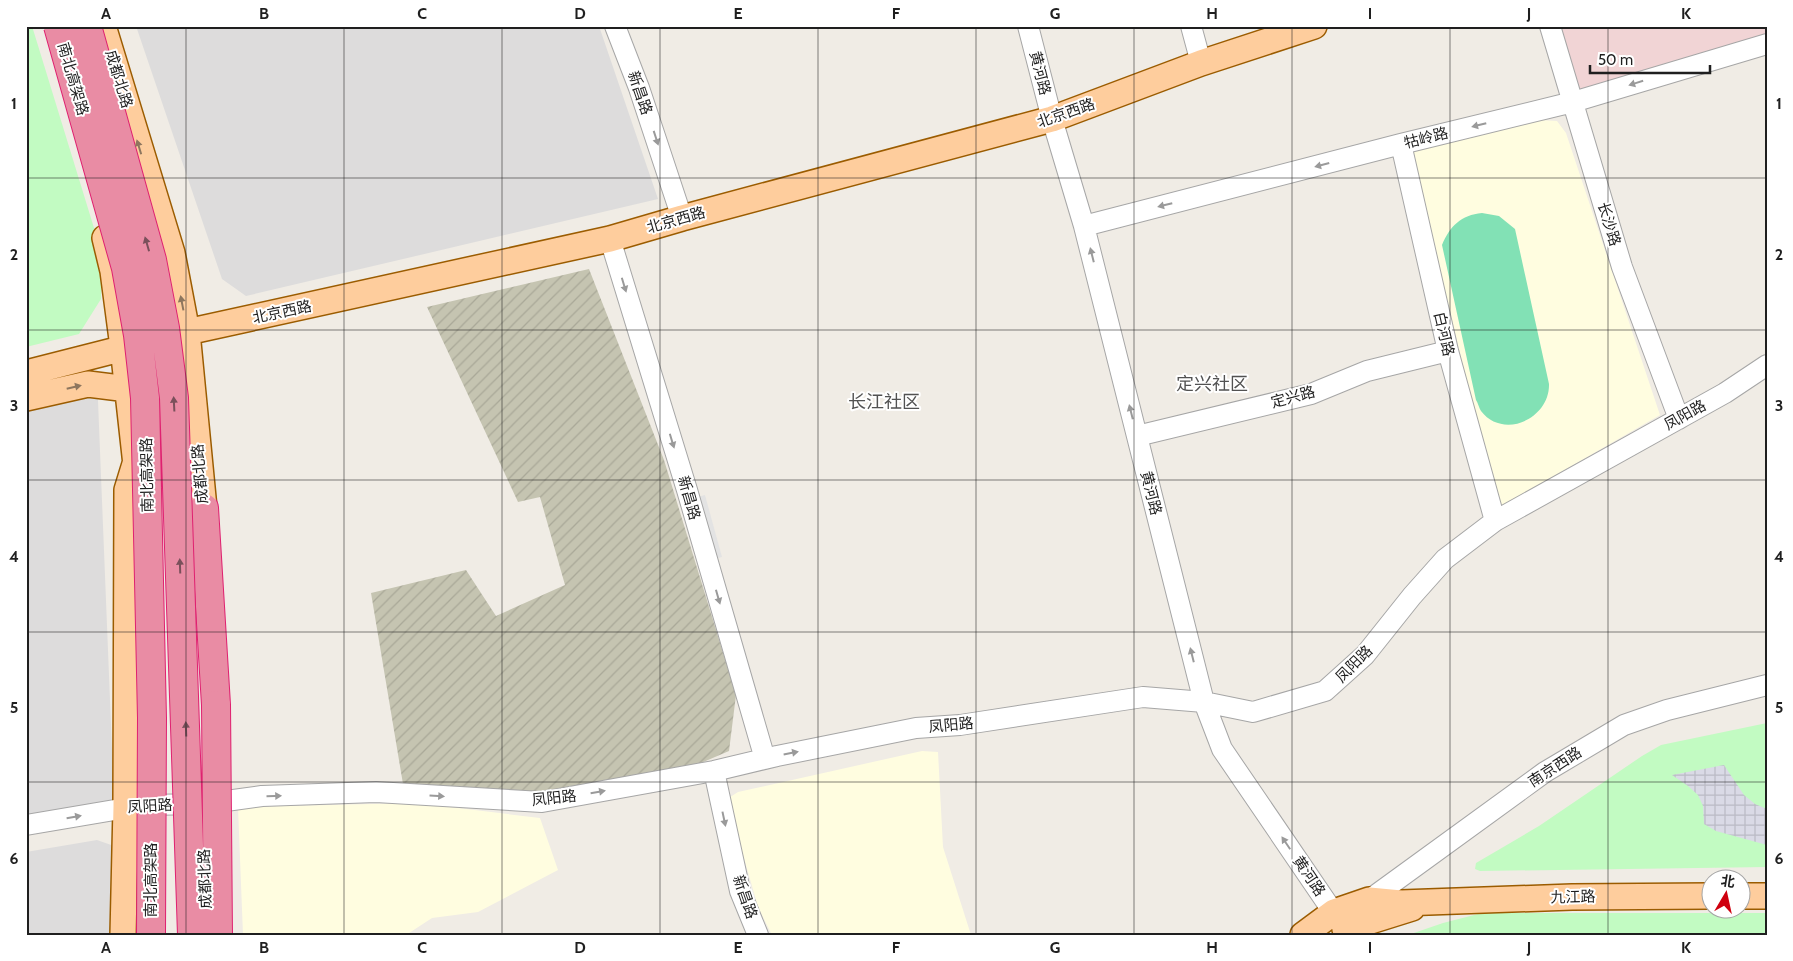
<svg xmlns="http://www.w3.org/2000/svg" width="1793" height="961" font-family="Cabin,'Noto Sans SC',sans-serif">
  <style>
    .residential { fill: #dddcdc }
    .commercial { fill: #f1d4d5 }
    .education { fill: #fffde0 }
    .construction { fill: url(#construction-furrows) }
    .park { fill: #c2fbc2 }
    .pitch { fill: #82e1b5 }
    .parking { fill: #e3e3e3 }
    .plaza { fill: url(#plaza-grid) }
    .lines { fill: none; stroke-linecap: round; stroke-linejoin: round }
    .minor-casing { stroke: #a6a6a6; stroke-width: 22 }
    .major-casing { stroke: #9b5c00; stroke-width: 28 }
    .highway-casing { stroke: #df2170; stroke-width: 30 }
    .minor { stroke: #fff; stroke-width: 20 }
    .major { stroke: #fecd9d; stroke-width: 25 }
    .highway { stroke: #e98ca4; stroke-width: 28 }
    .highway-bridge-casing { stroke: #df2170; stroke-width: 30; stroke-linecap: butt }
    .highway-bridge { stroke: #e98ca4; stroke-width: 28 }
    .oneway { fill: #9a9a9a }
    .oneway2 { fill: #8e765e }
    .oneway3 { fill: #7a505b }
    .grid { fill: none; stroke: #1f1f1f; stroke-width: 1; stroke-opacity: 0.55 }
    .labels { text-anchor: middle; stroke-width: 4; stroke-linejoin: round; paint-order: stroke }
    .street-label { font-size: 15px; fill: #1f1f1f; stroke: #fff }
    .quarter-label { font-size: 18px; fill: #525252; stroke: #fff }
    .neatline { fill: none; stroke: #1f1f1f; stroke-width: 2 }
    .grid-label { font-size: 16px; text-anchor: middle; font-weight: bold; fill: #1f1f1f }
  </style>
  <defs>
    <pattern id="construction-furrows" width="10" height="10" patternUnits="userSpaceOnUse" patternTransform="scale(1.25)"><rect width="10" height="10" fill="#c5c4b1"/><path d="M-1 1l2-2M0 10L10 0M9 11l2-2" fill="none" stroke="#a9a898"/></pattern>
    <pattern id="plaza-grid" width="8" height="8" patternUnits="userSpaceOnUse" patternTransform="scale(1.25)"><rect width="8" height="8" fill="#dadae6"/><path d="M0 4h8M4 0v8" fill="none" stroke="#bbbbc5"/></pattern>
  </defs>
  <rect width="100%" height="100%" fill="#f0ece5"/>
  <path class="residential" d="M136,26H599L658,199L246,296L222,279Z
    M97,376L114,800L26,815V393Z
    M97,840L114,846L115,935H26V852Z"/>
  <path class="commercial" d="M1554,26H1767V37L1573,99Z"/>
  <path class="education" d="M1538,120L1557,121L1566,133L1660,415L1500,507L1481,438L1410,150Z
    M922,751L938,752L943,847L971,935H772L758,907L727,799L738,792Z
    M416,803L540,818L558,870L478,912L432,918L406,935H243L238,807Z"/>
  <path class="construction" d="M589,269L664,460L736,695L729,751L694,766L541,794L403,784L371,593L466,570L496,616L565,585L540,497L518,502L427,307Z"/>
  <path class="park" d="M26,26H32L102,254L101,299L79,334L26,347Z
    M1767,723V867L1480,871L1475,869L1476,863L1539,826L1642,756L1661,745Z
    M1482,913H1767V935H1408L1443,923Z"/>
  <path class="pitch" d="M1482,213L1499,216L1515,229L1549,384C1550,419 1503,440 1481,411C1479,408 1478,403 1476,400L1442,245C1450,226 1461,215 1482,213Z"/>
  <path class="parking" d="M705,495L722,557L711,560L693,498Z"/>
  <path class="plaza" d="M1724,765L1744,795L1755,804L1767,809V845L1716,831L1704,824L1703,806L1698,795L1688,786L1672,775Z"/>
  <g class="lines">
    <g class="minor-casing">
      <path id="minor" d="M615,26L639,88L682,218
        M1028,26L1052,119L1084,226L1204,702L1222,749L1342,925
        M1191,26L1201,63
        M1550,26L1622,267L1679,419
        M1401,144L1448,351L1495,521
        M1084,226L1401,144L1573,102L1767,44
        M610,239L687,490L765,759
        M1137,436L1311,394L1367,371L1448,351
        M714,771L740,891L758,935
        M26,825L144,805L204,804L262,796L376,792L542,802L714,771L777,756L916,728L960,725L1143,697L1204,702L1253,712L1325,691L1365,655L1412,596L1445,559L1495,521L1725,393L1767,365
        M1369,900L1545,772L1624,725L1667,710L1767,685"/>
    </g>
    <g class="major-casing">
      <path id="major" d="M103,26L172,253L187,332L204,508V529
        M105,238L113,271L123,347L136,465
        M26,373L187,332L610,239L682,218L1052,119L1201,63L1314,26
        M26,398L88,384L128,389
        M204,829L206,904
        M1740,896H1767
        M1345,929L1412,908
        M123,935L126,807L127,490L135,464
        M1303,935L1334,912L1369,900L1401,903L1572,897L1710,896"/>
    </g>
    <g class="highway-casing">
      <path id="highway" d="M204,508L216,705"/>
    </g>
    <use href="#minor" class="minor"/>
    <use href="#major" class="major"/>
    <use href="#highway" class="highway"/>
    <g class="highway-bridge-casing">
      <path id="highway-bridge" d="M58,26L126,268L138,335L145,398L152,718L151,935
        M87,26L152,260L165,328L174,398L192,935
        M216,705L218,935"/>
    </g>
    <use href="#highway-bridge" class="highway-bridge"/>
  </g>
  <defs><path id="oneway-solid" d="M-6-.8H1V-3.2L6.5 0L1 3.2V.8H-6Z" transform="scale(1.25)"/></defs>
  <g class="oneway">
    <use href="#oneway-solid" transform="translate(1636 83) rotate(163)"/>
    <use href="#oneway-solid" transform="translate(1479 125) rotate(166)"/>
    <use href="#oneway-solid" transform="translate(656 138) rotate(72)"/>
    <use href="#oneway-solid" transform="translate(1322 165) rotate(165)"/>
    <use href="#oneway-solid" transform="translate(1165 205) rotate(166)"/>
    <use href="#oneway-solid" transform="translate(1092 255) rotate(-104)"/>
    <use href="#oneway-solid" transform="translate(624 285) rotate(73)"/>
    <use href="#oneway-solid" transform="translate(1131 412) rotate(-104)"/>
    <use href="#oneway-solid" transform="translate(672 441) rotate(73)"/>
    <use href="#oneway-solid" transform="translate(718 597) rotate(74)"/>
    <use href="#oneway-solid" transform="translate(1192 655) rotate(-104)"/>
    <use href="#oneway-solid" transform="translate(791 753) rotate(-11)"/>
    <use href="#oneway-solid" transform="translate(598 792) rotate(-10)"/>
    <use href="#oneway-solid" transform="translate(274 796) rotate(-2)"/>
    <use href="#oneway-solid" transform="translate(437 796) rotate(4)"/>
    <use href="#oneway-solid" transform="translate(74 817) rotate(-10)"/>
    <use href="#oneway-solid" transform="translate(724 819) rotate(78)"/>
    <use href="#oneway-solid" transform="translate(1286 843) rotate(-124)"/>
  </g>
  <g class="oneway2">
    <use href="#oneway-solid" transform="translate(139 147) rotate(-107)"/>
    <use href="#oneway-solid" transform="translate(182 303) rotate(-101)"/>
    <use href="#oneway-solid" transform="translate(74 387) rotate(-13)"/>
  </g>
  <g class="oneway3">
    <use href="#oneway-solid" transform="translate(147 244) rotate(-106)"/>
    <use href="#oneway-solid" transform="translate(174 404) rotate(-93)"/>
    <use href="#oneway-solid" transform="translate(180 566) rotate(-92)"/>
    <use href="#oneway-solid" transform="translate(186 729) rotate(-92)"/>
  </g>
  <path class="grid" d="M186,26V935M344,26V935M502,26V935M660,26V935M818,26V935M976,26V935M1134,26V935M1292,26V935M1450,26V935M1608,26V935M26,178H1767M26,330H1767M26,480H1767M26,632H1767M26,782H1767"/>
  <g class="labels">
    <g class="street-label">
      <text transform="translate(1040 73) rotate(76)" y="5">黄河路</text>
      <text transform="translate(73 79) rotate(74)" y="5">南北高架路</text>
      <text transform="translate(119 79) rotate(73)" y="5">成都北路</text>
      <text transform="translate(640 93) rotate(71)" y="5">新昌路</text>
      <text transform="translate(1066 113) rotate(-19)" y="5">北京西路</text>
      <text transform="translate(1426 138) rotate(-14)" y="5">牯岭路</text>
      <text transform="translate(676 220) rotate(-16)" y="5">北京西路</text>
      <text transform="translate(1609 224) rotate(73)" y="5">长沙路</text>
      <text transform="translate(282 312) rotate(-12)" y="5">北京西路</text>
      <text transform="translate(1444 334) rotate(77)" y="5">白河路</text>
      <text transform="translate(1293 397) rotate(-15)" y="5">定兴路</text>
      <text transform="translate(1685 415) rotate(-29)" y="5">凤阳路</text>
      <text transform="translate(200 474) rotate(-95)" y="5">成都北路</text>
      <text transform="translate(147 475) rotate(-91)" y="5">南北高架路</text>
      <text transform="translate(1151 493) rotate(76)" y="5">黄河路</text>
      <text transform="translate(689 498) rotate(74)" y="5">新昌路</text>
      <text transform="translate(1354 664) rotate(-45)" y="5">凤阳路</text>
      <text transform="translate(951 725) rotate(-5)" y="5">凤阳路</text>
      <text transform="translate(1555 767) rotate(-33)" y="5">南京西路</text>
      <text transform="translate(554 798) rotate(-6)" y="5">凤阳路</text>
      <text transform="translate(150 806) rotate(-3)" y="5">凤阳路</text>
      <text transform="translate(1309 876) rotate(56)" y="5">黄河路</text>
      <text transform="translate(205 879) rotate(-92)" y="5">成都北路</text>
      <text transform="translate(151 880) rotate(-90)" y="5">南北高架路</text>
      <text transform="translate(745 897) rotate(71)" y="5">新昌路</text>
      <text transform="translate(1573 897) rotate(-1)" y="5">九江路</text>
    </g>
    <g class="quarter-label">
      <text x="1212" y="390">定兴社区</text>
      <text x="884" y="408">长江社区</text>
    </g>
  </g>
  <rect width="1793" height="961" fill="none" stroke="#ffffff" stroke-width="55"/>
  <g transform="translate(1726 894) rotate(9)"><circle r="24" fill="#ffffff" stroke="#a5a5a5"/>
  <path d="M0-4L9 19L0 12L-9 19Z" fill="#cf000f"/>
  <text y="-8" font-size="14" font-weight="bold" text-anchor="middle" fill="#1f1f1f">北</text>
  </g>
  <path d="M1590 65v8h120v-8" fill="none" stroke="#1f1f1f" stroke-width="2.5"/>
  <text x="1598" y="65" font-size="15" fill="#1f1f1f" stroke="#ffffff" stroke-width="4" paint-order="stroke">50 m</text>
  <rect x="28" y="28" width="1738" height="906" class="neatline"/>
  <g class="grid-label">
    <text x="106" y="19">A</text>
    <text x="264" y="19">B</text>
    <text x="422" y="19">C</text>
    <text x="580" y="19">D</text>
    <text x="738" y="19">E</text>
    <text x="896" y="19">F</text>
    <text x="1055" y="19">G</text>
    <text x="1212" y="19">H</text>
    <text x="1370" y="19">I</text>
    <text x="1529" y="19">J</text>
    <text x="1686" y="19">K</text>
    <text x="14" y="109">1</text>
    <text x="1779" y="109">1</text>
    <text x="14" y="260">2</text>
    <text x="1779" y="260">2</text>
    <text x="14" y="411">3</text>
    <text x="1779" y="411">3</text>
    <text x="14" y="562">4</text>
    <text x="1779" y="562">4</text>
    <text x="14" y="713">5</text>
    <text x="1779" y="713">5</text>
    <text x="14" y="864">6</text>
    <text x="1779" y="864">6</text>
    <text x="106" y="953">A</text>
    <text x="264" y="953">B</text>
    <text x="422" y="953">C</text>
    <text x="580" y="953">D</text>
    <text x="738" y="953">E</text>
    <text x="896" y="953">F</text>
    <text x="1055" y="953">G</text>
    <text x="1212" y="953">H</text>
    <text x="1370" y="953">I</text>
    <text x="1529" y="953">J</text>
    <text x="1686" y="953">K</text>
  </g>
</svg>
